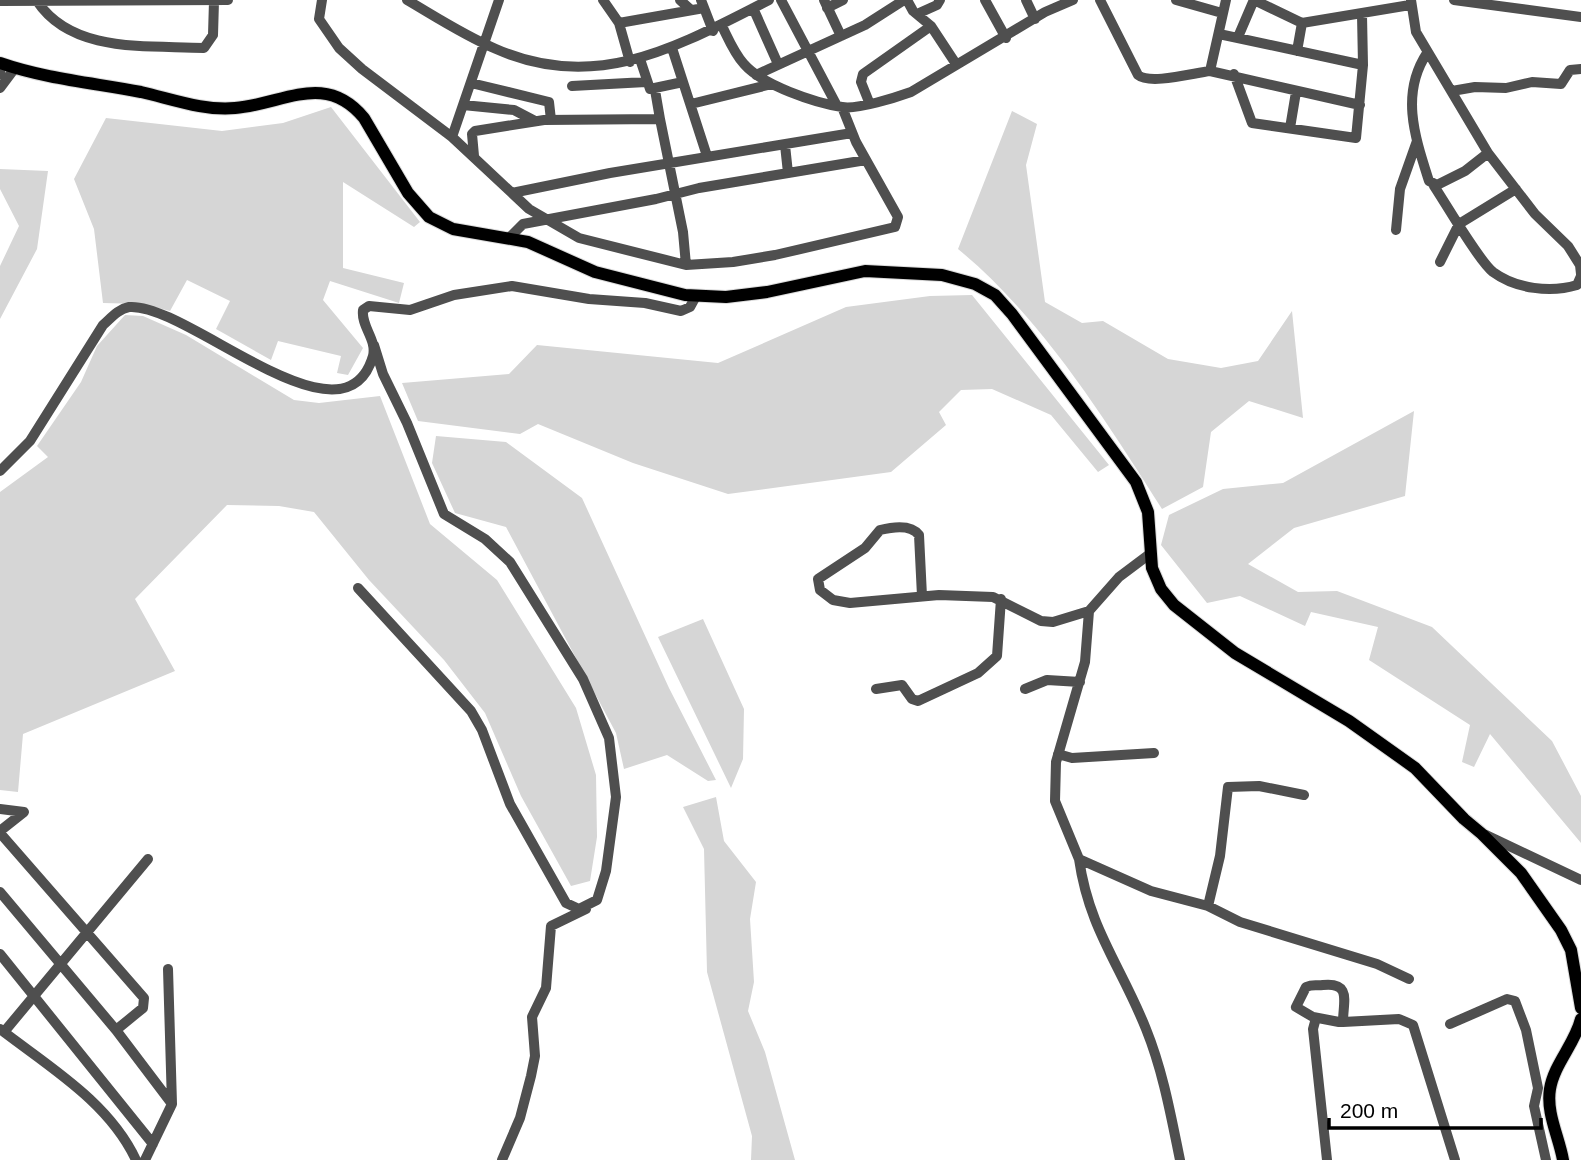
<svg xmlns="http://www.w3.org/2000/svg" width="1581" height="1160" font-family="Arial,sans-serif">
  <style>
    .green { fill: #d6d6d6 }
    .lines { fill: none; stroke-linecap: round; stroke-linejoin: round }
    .major-casing { stroke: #dbdbdb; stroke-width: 14 }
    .minor { stroke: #4f4f4f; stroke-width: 10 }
    .major { stroke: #000; stroke-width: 12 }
  </style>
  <rect width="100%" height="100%" fill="#fff"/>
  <path class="green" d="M331,107L420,222L414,227L343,182V268L404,283L399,303L330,281L323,300L363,348L348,375L337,373L341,356L278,341L271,360L216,329L230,301L187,280L170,311L142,304L103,303L94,229L74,179L106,118L222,131L283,123Z
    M1012,111L1037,124L1026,165L1045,302L1082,323L1103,321L1168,359L1221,368L1258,361L1292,311L1303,418L1249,401L1211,432L1203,487L1162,509C1105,419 1041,317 958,249Z
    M0,169L48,171L37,249L0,319V266L19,226L0,189Z
    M972,295L1109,465L1098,472L1051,415L992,389L961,390L939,412L946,425L891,472L728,494L633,463L538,424L520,434L418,421L402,383L509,374L537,345L718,363L846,307L930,296Z
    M125,315L143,316L186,335L294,400L319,403L380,396L430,524L497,580L576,708L596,775L597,837L590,881L571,886L521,796L485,713L444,660L369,580L314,512L279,506L227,505L135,599L175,671L23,734L18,792L0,790V492L48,457L37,446L81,382L97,346Z
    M1414,411L1405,496L1294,528L1248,564L1298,592L1337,591L1432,627L1552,741L1581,796V843L1490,734L1474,767L1462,762L1470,725L1369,660L1378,627L1311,612L1305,626L1240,596L1207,603L1161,545L1169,515L1223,489L1283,483Z
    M436,436L506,442L582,498L669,688L716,780L708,781L667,755L624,769L616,733L506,527L455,513L432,463Z
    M703,619L744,709L743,759L731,788L658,637Z
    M716,797L724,841L756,882L750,919L754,982L748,1011L765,1052L795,1160H751L752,1136L707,972L704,849L683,807Z"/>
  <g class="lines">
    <g class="major-casing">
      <path id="major" d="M0,63C46,79 94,83 141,92C172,99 204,111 235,108C284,104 325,71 364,118L408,193L429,217L453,229L528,242L595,272L685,295L726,297L767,292L865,271L942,275L975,284L995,295L1012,314L1136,482L1148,512L1152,568L1161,589L1174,605L1235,653L1349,721L1415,768L1464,819L1482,834L1521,873L1561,930L1571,950L1581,1008
        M1563,1160C1559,1137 1546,1113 1550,1089C1554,1064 1575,1044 1581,1019"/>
    </g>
    <path class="minor" d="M322,0L319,19L339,48L362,69L452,137L529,209L579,238L686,265L733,262L775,255L895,227L898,217L856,142L842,107
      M407,0C436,17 465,36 496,49C598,94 680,45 769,0
      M603,0L619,23L630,62
      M680,0L691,10
      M701,0L713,31
      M781,0L836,104
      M824,0L841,36
      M907,0L913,11L931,26L956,64
      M985,0L1006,38
      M1026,0L1035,19
      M1100,0L1138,75C1150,85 1193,73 1210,71L1226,0
      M1176,0L1222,13
      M1254,0L1302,23L1410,5
      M1411,0L1416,32L1488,153L1535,214L1568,246L1580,265L1581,274
      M1454,0L1581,17
      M0,1L228,0
      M37,1C72,54 148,45 204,48L213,35L214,1
      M753,8L778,64
      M827,8L843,0
      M917,14L937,5L940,0
      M619,23L704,8
      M722,26C728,38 734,53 744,64C762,85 815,103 842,107C857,110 897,97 911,92L1045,12L1073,0
      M1219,34L1363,65
      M1238,37L1253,2
      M672,48L707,156
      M1297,51L1302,23
      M1427,53C1400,94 1415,137 1429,181L1437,185L1465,171L1488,153
      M640,59L650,89L683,82
      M1210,71L1360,105
      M0,74L1,63
      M1234,74L1252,123L1356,138L1363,65L1362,15
      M756,75L865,25L904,0
      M471,83L549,102L551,120
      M572,86L646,82
      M0,88L15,68
      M655,90L660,119
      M1452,91L1475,87L1506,88L1532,82L1561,84L1570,70L1581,69
      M869,102L861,82L863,74L931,26
      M691,104L772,84
      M463,105L514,110L535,121
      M1290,128L1296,92
      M452,137L499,0
      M785,145L788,173
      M474,156L472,134L475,131L544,120L660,119L683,232L686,265
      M1434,186C1446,204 1479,261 1493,272C1516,289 1551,293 1577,285L1581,276
      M512,193L610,173L852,133
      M1396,230L1400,189L1417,141
      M510,237L523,224L656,199L699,188L866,160
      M1440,262L1459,224L1516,189
      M0,471L30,441L103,325C111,318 118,309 129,307C187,302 344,455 373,356C377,339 361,327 363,310L369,306L410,310L454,295L512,286L589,299L645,303L681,311L690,307L696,296
      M358,588L471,711L482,730L510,804L566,903L579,909L597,900L606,871L616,797L609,738L583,679L510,562L485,539L444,514L407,423L383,374L374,345
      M922,596L919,535C911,524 892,527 880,530L865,548L818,579L820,590L833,600L850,603L939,595L993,597L1041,621L1053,622L1089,611L1119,577L1151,553
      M1089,611L1085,662L1056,762L1055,801L1079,859L1151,891L1208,906L1240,922L1377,964L1409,979
      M876,689L902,685L912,699L918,701L978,673L997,656L1001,599
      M1025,689L1047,680L1080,682
      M1058,754L1072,758L1154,753
      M0,809L24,812
      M0,831L24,812
      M0,833L144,998L143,1008L116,1030
      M1486,835L1581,880
      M1079,859C1089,929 1121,966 1146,1029C1163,1071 1171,1116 1180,1160
      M0,892L116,1030L172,1104
      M1208,906L1220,856L1228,787L1259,786L1304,795
      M0,954L153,1144
      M1316,1018L1313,1029L1327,1160
      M1343,1022C1343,1002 1352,982 1323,985C1316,986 1313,984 1306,987L1296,1007L1313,1017L1339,1022H1343L1399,1019L1413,1025L1455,1160
      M1450,1024L1507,999L1515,1001L1526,1030L1538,1088L1534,1106L1546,1160
      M0,1029C49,1067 109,1102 136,1160
      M4,1032L148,859
      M145,1160L172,1104L168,969
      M502,1160L520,1118L531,1076L535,1056L532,1017L546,988L551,926L586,909"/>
    <use href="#major" class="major"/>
  </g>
  <path d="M1329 1118v10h212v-10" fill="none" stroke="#000000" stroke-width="3.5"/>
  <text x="1340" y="1118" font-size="21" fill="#000000" stroke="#ffffff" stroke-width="5" paint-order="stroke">200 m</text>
</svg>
